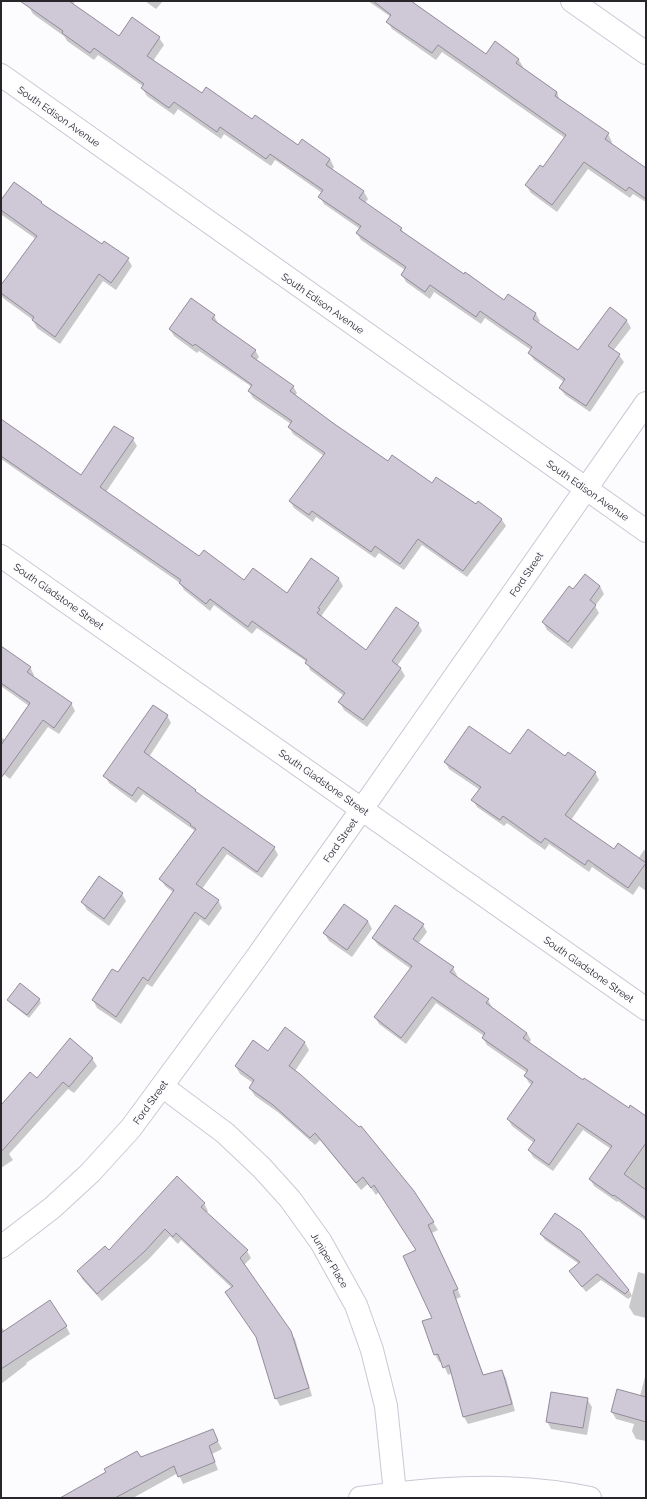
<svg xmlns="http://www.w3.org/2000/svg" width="647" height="1499" font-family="Raleway,sans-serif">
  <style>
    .shadow { fill: #0003 }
    .building { fill: #cfc8d7; stroke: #938c9a }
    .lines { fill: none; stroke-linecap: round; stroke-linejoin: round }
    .minor-casing { stroke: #cdc7d5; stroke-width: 24 }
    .minor { stroke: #fff; stroke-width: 22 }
    .labels { text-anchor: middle; stroke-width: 3.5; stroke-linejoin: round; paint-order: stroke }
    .street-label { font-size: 10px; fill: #28252b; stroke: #fcfbfe }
  </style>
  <rect width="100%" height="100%" fill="#fcfbfe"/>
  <path class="shadow" d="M33,1H75L73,5L119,37L159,38L164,45L153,61L202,94L298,146L330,159L334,167L332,170L364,192L368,199L365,203L401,228L404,233L464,276L504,301L508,295L536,314L540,321L538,324L578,351L611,308L627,321L631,328L613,351L619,355L624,362L590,412L565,395L560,388L564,382L534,360L529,353L531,350L485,318L481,324L434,292L430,299L406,282L402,275L405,270L361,240L357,233L360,229L324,204L320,197L322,193L275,160L271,166L224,134L221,139L178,109L174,115L147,96L142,88L144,87L98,55L94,60L67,41L64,36L33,14L29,7Z
    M145,1H163L156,9Z
    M368,1H409L486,56L495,43L519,60L523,67L522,68L557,92L560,101L608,134L612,142L610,144L646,169V202L633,194L630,198L588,169L557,212L531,193L526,185L544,168L565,138L442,52L436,60L392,29L388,22L391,17Z
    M1,202L41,203L43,206L102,246L128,259L132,266L116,290L103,281L60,344L37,328L33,320L3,298L1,294V287L36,239L2,215Z
    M191,300L214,316L218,323V324L255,350L259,357L256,361L293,386L297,393L295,396L388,462L476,505L478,502L502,520L506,526L467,577L422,545L404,570L379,553L375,558L316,517L313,522L294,508L290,501L324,456L293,434L289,427L291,424L253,398L249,391L252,387L199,351L197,353L174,336L170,329Z
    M1,420L81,476L133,439L137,446L106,492L200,558L244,582L287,595L311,560L339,579L343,586L322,615V618L366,651L418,623L422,631L397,666L401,669L405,676L367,727L344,710L340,703L344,696L310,670L307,662L257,628L252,634L214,605L210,611L184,590L180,583L1,459Z
    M600,586L604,594L595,606L599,613L572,649L547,630L543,622L573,591Z
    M1,647L30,667L34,675L33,677L71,703L75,711L59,734L48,727L10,779L1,772V737L5,740L29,706L1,686Z
    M167,715L171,723L149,757L195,791L196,793L274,847L278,855L262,878L227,854L202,889L218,900L222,908L209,926L200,919L152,987L147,984L121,1024L97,1008L93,1000L118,973L174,893L165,886L161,879L195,831L143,794L136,803L109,783L105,776Z
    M510,755L565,757L595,772L599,780L571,820L614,850L638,859L644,850L646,851V891L639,886L633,895L592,867L589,872L549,844L545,850L507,823L504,826L477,807L473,800L480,790L449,769L445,762Z
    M122,894L126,901L109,926L87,910L82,902Z
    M368,921L372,929L352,957L329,941L324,933Z
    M423,925L427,932L418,944L453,968L457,975L456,977L488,1000L492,1007L491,1008L527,1033L531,1040L529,1043L583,1081L629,1109L646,1118V1221L618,1201L617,1202L594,1186L590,1179L611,1149L583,1130L553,1171L533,1157L529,1150L534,1143L512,1126L508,1119L532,1085L529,1083L525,1076L527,1073L487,1045L483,1038L484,1036L436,1003L406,1044L379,1024L375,1017L411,969L378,945L373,938Z
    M39,999L41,1003L29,1018L10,1003L8,1000Z
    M285,1029L305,1043L309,1050L295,1071L433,1222L438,1230L432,1233L461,1297L456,1299L484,1376L502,1371L506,1378L515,1411L468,1424L464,1417L452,1373L448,1375L442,1361L439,1362L435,1354L434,1318L416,1250L379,1192L376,1195L368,1184L361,1190L320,1140L315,1145L279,1113L255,1096L250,1088L253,1083L240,1074L236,1067L268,1052Z
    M92,1058L97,1066L74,1093L68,1089L9,1154L13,1160L1,1168V1107Z
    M204,1203L208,1211L206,1213L247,1251L251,1258L244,1265L295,1339L312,1396L280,1406L276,1398L258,1339L226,1292L232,1288L181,1240L178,1244L170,1236L149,1259L102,1301L82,1279L78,1271L109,1252Z
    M541,1234L629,1290L632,1296L628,1299L601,1280L586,1292L570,1271L579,1264L545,1240Z
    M638,1272L646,1274V1318L634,1315L629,1307Z
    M66,1326L70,1334L26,1363L27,1364L1,1384V1327L5,1331Z
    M646,1373V1441L636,1439L632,1431L634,1424L616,1419L612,1412L640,1396Z
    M587,1399L592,1407L587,1435L551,1429L547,1421Z
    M216,1438L222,1449L212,1454L218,1470L183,1484L178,1473L133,1498H64L141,1459Z"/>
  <path class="building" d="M20,1H69L119,36L132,17L160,37L147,56L202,93L206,87L252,119L255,115L298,145L302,139L330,159L326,165L364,191L359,198L402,228L400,230L464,274L465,272L504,300L508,294L536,313L533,319L578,350L610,307L627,320L608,346L620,354L586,406L559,388L565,379L528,353L532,347L480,311L476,317L430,285L425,292L401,275L406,267L356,233L361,226L318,197L323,190L270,154L266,159L220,127L217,132L174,102L169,108L141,88L144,84L94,48L90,53L62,33L63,31Z
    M373,1H411L486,54L495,41L519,59L516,63L557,92L555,96L609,133L605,139L646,168V199L629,187L626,191L584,162L552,205L525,185L540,165L543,167L566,135L438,45L432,53L386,22L391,15Z
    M14,182L42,202L41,203L102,244L104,241L129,258L111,283L99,274L55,337L32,320L34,317L1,293V285L37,236L1,210V200Z
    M191,298L215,315L212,319L256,350L251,356L294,386L290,391L333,423L388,461L392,455L432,483L436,477L476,504L478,501L502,519L463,571L418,539L400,564L375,546L371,552L312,511L309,515L289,501L325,453L288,427L292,421L248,391L252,385L195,344L193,346L169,329Z
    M1,419L81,475L114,426L134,438L100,487L199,556L204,550L244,580L253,568L287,593L311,558L339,578L318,608L320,609L317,613L366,650L396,607L419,623L392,661L401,668L363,720L338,702L345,693L305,663L307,660L252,621L248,627L210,599L206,604L179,583L181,580L1,456Z
    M585,574L600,586L590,600L596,605L568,642L542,622L569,586L573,589Z
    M1,646L31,667L27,672L72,703L54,728L43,720L1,778V745L30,703L1,683Z
    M153,705L168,715L144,752L196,790L195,791L275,847L257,872L223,847L196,884L219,900L205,919L195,912L148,981L143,977L116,1017L92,1000L112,969L118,972L174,890L159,879L196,829L190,825L191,824L138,787L132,796L103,776Z
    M469,726L510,754L528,729L565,756L568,752L596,772L565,815L614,849L618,843L646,863L628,888L588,860L585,865L545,838L541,843L503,816L500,820L471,800L481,787L444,762Z
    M99,876L123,893L104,919L81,902Z
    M344,904L368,921L347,950L323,933Z
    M395,905L424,924L413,939L454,967L450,972L489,999L486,1003L527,1033L523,1038L583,1080L584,1078L629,1108L630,1105L646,1116V1143L624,1174L646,1190V1218L614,1195L613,1196L589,1179L612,1146L578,1123L549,1165L528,1150L535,1140L507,1119L533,1082L524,1076L528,1070L482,1038L485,1033L432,997L401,1038L374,1017L412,966L372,938Z
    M20,983L40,999L27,1015L7,1000Z
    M285,1027L305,1042L289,1066L300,1074L359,1127L361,1126L414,1191L434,1222L428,1225L458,1289L453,1291L483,1375L502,1370L512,1404L463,1417L449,1365L443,1368L438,1354L434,1355L422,1321L432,1318L403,1256L416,1250L374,1185L371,1188L363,1177L356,1183L315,1133L310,1138L273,1105L249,1088L254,1080L235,1066L253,1040L268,1051Z
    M70,1038L93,1058L69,1087L63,1082L1,1152V1105L30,1072L37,1078Z
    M177,1176L205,1203L201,1207L248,1250L240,1258L291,1331L309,1388L275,1399L256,1337L225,1292L233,1286L176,1233L173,1237L165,1229L145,1251L97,1294L77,1271L105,1246L109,1250Z
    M555,1213L581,1231L629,1290L625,1294L597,1274L582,1287L569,1271L580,1262L540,1234Z
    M50,1300L67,1326L1,1369V1333Z
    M617,1389L646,1397V1422L611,1412Z
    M551,1392L588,1398L583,1428L546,1422Z
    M213,1429L218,1441L209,1446L215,1462L178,1477L174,1466L115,1498H60L106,1472L104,1469L137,1451L141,1457Z"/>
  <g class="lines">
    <g class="minor-casing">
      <path id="minor" d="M572,1L646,53
        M1,75L646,531
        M1,556L646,1009
        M162,1086L225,1133L262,1168L290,1199L321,1242L356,1305L372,1350L386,1406L395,1493
        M1,1247L52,1208L90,1173L131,1128L254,961L362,809L646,403
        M360,1498C436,1487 515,1482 590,1498"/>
    </g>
    <use href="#minor" class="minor"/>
  </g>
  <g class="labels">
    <g class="street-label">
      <text transform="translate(59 116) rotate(35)" y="4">South Edison Avenue</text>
      <text transform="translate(323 303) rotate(35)" y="4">South Edison Avenue</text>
      <text transform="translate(588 490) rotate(35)" y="4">South Edison Avenue</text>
      <text transform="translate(526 574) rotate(-56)" y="4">Ford Street</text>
      <text transform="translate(59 596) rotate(35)" y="4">South Gladstone Street</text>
      <text transform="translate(324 782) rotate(35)" y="4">South Gladstone Street</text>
      <text transform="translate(340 840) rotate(-55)" y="4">Ford Street</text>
      <text transform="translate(589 969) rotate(35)" y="4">South Gladstone Street</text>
      <text transform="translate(150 1102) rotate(-54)" y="4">Ford Street</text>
      <text transform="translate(330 1260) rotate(59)" y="4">Juniper Place</text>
    </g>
  </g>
  <rect width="647" height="1499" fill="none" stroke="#28252b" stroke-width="4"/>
</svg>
